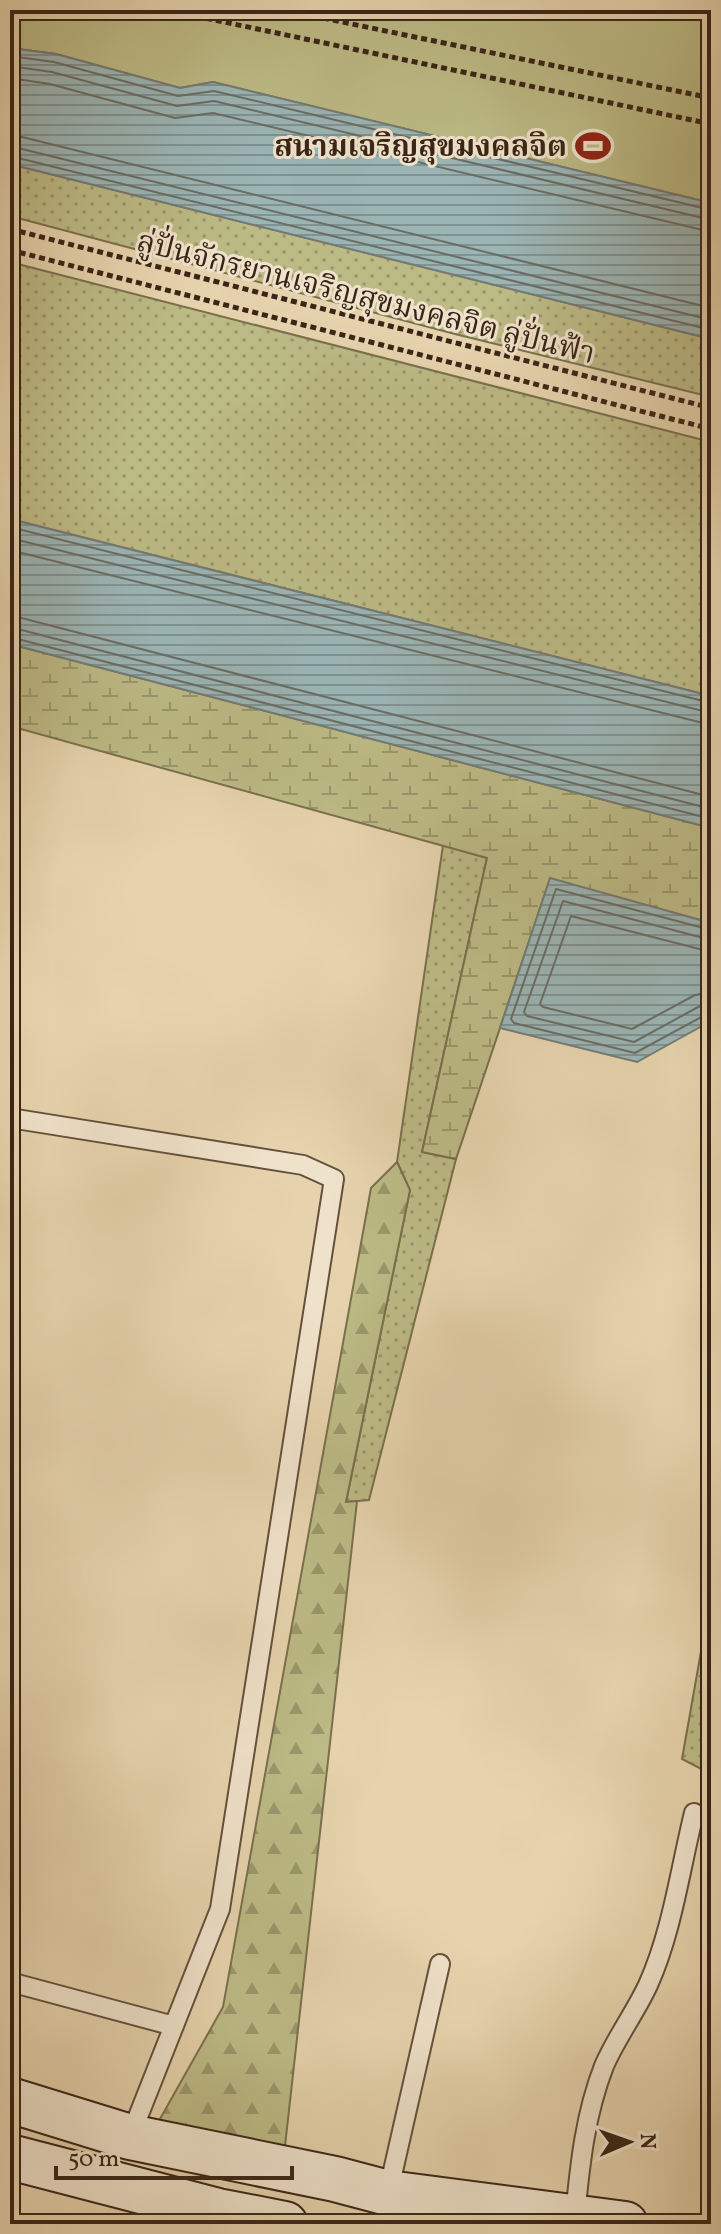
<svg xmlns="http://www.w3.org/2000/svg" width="721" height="2234" font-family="Vollkorn,'Noto Serif Thai',serif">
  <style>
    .grass { fill: url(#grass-dots); stroke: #7a704e; stroke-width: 2 }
    .forest { fill: url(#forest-firs); stroke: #7a704e; stroke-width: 2 }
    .wetland { fill: url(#wetland-marsh); stroke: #7a704e; stroke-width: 2 }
    .pitch { fill: #bcba85; stroke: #7a704e; stroke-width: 2 }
    .water { fill: url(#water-rules); stroke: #747b76; stroke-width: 2 }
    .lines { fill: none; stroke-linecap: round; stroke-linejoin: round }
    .shore { stroke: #6a6d66; stroke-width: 2 }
    .service-casing { stroke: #64503c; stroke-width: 22 }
    .secondary-casing { stroke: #392517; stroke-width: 48 }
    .path { stroke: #392517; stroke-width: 5; stroke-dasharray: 6 4; stroke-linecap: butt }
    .service { stroke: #efe2ca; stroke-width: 18 }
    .secondary { stroke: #efe2ca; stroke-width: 44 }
    .labels { text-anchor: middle; stroke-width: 6; stroke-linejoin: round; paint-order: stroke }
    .poi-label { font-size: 30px; font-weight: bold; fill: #392517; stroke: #efe2ca; text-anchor: end }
    .street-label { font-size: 30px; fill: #392517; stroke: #efe2ca }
  </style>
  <defs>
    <pattern id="grass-dots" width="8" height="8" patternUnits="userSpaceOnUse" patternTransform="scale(2)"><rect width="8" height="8" fill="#bcba85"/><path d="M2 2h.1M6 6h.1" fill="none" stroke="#9a976c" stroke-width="1.8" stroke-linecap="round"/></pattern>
    <pattern id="forest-firs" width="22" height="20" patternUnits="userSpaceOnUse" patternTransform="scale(2)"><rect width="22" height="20" fill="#bcba85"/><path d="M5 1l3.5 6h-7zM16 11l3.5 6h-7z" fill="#9a976c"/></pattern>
    <pattern id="wetland-marsh" width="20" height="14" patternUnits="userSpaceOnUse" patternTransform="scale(2)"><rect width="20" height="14" fill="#bcba85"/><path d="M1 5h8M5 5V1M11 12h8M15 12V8" fill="none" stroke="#9a976c"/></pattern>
    <pattern id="water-rules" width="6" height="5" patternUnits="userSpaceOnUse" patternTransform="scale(2)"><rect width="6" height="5" fill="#9bb5b5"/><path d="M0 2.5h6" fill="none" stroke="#7f9392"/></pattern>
  </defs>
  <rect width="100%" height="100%" fill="#e6d3ad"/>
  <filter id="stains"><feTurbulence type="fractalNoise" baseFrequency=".0025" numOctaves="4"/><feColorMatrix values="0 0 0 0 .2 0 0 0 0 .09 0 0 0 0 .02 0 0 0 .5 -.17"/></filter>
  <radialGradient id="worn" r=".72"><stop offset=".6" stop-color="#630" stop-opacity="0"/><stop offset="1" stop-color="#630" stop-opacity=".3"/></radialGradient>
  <path class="grass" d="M10,164L711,339V397L455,334L10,216Z
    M10,262L711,442V696L10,519Z
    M443,845L487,858L422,1152L456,1159L369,1500L346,1502L410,1190L397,1162Z
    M711,1595V1774L682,1759Z"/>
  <path class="forest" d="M397,1162L410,1190L346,1502L357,1501L284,2155L156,2126L223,2007L371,1188Z"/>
  <path class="wetland" d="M10,644L711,828V923L550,879L456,1159L422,1152L487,858L10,726Z"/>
  <path class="pitch" d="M10,10H711V203L213,82L180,88L56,54L10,48Z"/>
  <path class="water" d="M10,48L56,54L180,88L213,82L711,203V339L10,164Z
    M10,519L711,696V828L10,644Z
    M550,878L711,923V1021L637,1062L500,1028Z"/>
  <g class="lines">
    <path class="shore" d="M10,56L54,62L178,96L214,91L711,210
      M10,66L52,72L177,106L214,101L711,220
      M10,78L50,84L175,118L213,113L711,232
      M10,134L711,308
      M10,146L711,320
      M10,156L711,330
      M10,527L711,703
      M10,538L711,713
      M10,550L711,725
      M10,615L711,797
      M10,627L711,809
      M10,637L711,819
      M711,930L556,889L511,1019L514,1023L635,1053L705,1015L711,1014
      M711,940L563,901L524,1012L527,1016L634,1042L700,1006L711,1004
      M711,952L571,916L540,1004L543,1007L632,1029L695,995L711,992"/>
    <g class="service-casing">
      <path id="service" d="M10,1118L303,1165L334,1179L220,1909L130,2137
        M10,1982L174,2026
        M388,2193L440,1964
        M575,2216C580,2164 585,2115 604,2066C616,2038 635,2013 648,1985C672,1932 680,1870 694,1813"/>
    </g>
    <g class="secondary-casing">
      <path id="secondary" d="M10,2100L130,2137L335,2179L388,2193L625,2224
        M10,2157L218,2211L285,2224"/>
    </g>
    <path class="path" d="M167,10L711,124
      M284,10L711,98
      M10,229L711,408
      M10,250L711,429"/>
    <use href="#service" class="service"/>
    <use href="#secondary" class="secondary"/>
  </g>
  <defs>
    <g id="stadium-bare" transform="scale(2.76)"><path d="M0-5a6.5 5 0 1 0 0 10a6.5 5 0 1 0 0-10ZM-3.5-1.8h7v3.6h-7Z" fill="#8f2418" stroke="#efe2ca" stroke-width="2.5" paint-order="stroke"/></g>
  </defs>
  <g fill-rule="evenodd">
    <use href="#stadium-bare" x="593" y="146"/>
  </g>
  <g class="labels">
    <g class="poi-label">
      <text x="567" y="156">สนามเจริญสุขมงคลจิต</text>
    </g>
    <g class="street-label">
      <text transform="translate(366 297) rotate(14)" y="10">ลู่ปั่นจักรยานเจริญสุขมงคลจิต ลู่ปั่นฟ้า</text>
    </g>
  </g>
  <rect width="721" height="2234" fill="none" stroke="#e6d3ad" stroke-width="40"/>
  <rect x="12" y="12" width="697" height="2210" fill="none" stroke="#392517" stroke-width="4"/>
  <rect x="20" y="20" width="681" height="2194" fill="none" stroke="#392517" stroke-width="2"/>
  <g transform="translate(629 2142) rotate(88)" stroke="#efe2ca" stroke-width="6" paint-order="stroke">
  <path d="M0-6L14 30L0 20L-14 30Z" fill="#392517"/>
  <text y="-12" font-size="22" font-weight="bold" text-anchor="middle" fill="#392517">N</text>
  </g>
  <path d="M56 2166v12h236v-12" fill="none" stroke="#392517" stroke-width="4"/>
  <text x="68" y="2166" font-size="24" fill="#392517" stroke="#efe2ca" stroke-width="6" paint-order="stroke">50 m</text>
  <rect width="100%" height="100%" filter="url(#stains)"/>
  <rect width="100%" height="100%" fill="url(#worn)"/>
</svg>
